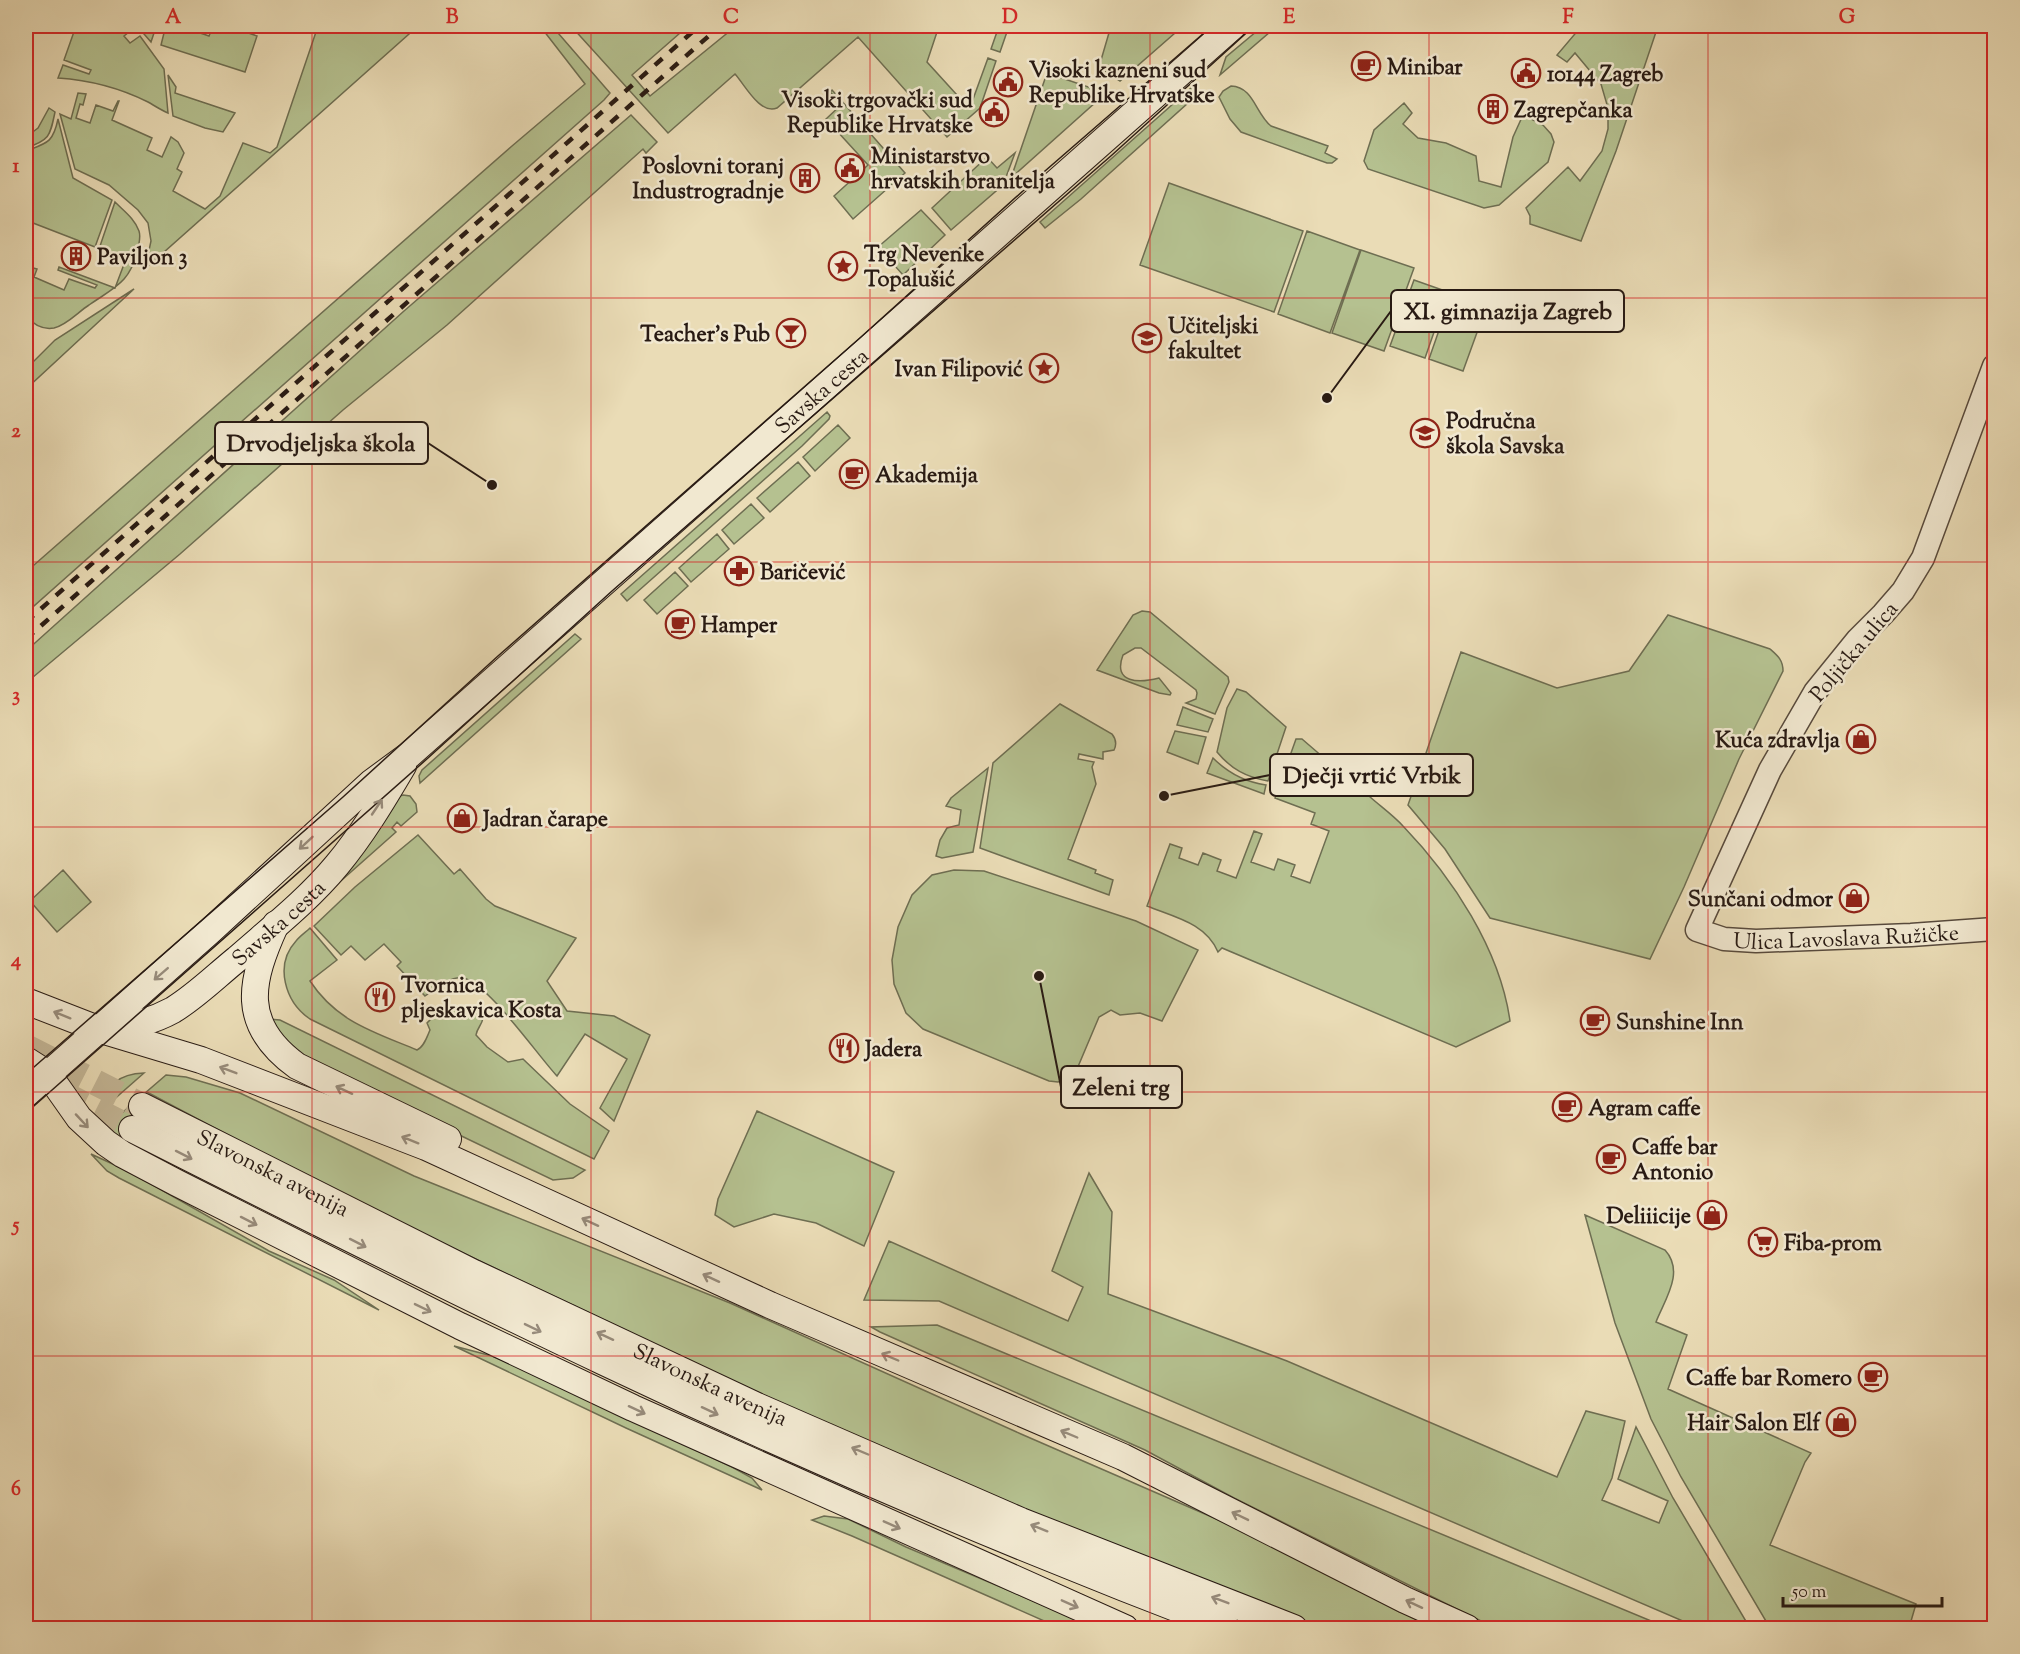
<svg xmlns="http://www.w3.org/2000/svg" width="2020" height="1654" font-family="'Sorts Mill Goudy',serif">
  <style>
    .green { fill: #b5c190; stroke: #6e6e52; stroke-width: 1.5 }
    .lines { fill: none; stroke-linecap: round; stroke-linejoin: round }
    .secondary-tunnel { stroke: #c3b595; stroke-width: 26; stroke-dasharray: 26 13; stroke-linecap: butt }
    .tertiary-casing { stroke: #584a3c; stroke-width: 25 }
    .secondary-casing { stroke: #281a13; stroke-width: 28 }
    .tertiary { stroke: #f1e8d0; stroke-width: 22 }
    .secondary { stroke: #f1e8d0; stroke-width: 26 }
    .tram { stroke: #281a13; stroke-width: 1.5 }
    .rail { stroke: #281a13; stroke-width: 4.5; stroke-dasharray: 10 10; stroke-linecap: butt }
    .oneway { stroke: #978b7b }
    .grid { fill: none; stroke: #d62828; stroke-width: 1.5; stroke-opacity: 0.55 }
    .labels { text-anchor: middle; stroke-width: 5; stroke-linejoin: round; paint-order: stroke }
    .poi-label { font-size: 22px; font-weight: bold; fill: #281a13; stroke: #f1e8d0; text-anchor: start }
    .street-label { font-size: 22px; fill: #281a13; stroke: #f1e8d0 }
    .leader { fill: none; stroke: #281a13; stroke-width: 2 }
    .callout-dot { fill: #281a13; stroke: #f1e8d0; stroke-width: 2 }
    .callout { fill: #f1e8d0; stroke: #281a13; stroke-width: 2 }
    .callout-label { font-size: 24px; text-anchor: middle; font-weight: bold; fill: #281a13 }
    .neatline { fill: none; stroke: #d62828; stroke-width: 2 }
    .grid-label { font-size: 20px; text-anchor: middle; font-weight: bold; fill: #d62828 }
  </style>
  <rect width="100%" height="100%" fill="#eadcb6"/>
  <filter id="stains"><feTurbulence type="fractalNoise" baseFrequency=".00333" numOctaves="4"/><feColorMatrix values="0 0 0 0 .2 0 0 0 0 .09 0 0 0 0 .02 0 0 0 .5 -.17"/></filter>
  <radialGradient id="worn" r=".72"><stop offset=".6" stop-color="#630" stop-opacity="0"/><stop offset="1" stop-color="#630" stop-opacity=".3"/></radialGradient>
  <path class="green" d="M76,26H132L134,28L124,36L130,43L140,36L164,69L168,113C161,110 155,106 148,102C120,88 88,80 58,78L63,65L89,74L91,70L64,60Z
    M137,26H180L209,36L213,26H229L257,36L245,72L161,45L164,33L155,30L151,42Z
    M318,26H418L145,269L151,241L148,223L138,210L109,185L75,169L60,114L71,119L78,93L86,94L83,105L80,104L76,118L90,123L96,105L113,111L118,101H119L112,120L152,138L147,150L162,157L171,137L178,142L184,153L177,169L182,172L173,191L205,209L220,196L243,143L270,153L277,147Z
    M540,26H552L610,93L604,100L26,613V572L512,146L585,84Z
    M571,26H688L632,75L650,96L736,26H874L879,31L883,26H939L927,62L967,106L972,102L988,58L996,61L980,108L947,137L858,37L777,108C760,115 745,85 735,74L668,133Z
    M999,26H1009L1000,52L991,49Z
    M1111,26H1183L1120,81L1099,67Z
    M1263,26H1277L1220,75L1226,57Z
    M1577,26H1658L1616,151L1581,241L1530,224V216L1526,208L1568,167L1580,181L1602,151L1608,129V108L1601,84L1575,53L1567,62L1557,55L1580,28Z
    M1047,73L1106,93L1011,178Z
    M168,75L176,87L175,93L235,113L223,132L205,128L173,116Z
    M1231,86C1254,87 1255,113 1271,126L1328,146L1325,153L1337,159L1332,163H1327L1241,132L1230,119L1219,97L1223,91Z
    M1191,88H1195L1198,94L1081,199L1045,228L1040,222Z
    M832,90L905,173L853,219L834,196L868,165L826,119L842,104L830,92Z
    M1404,103L1412,113L1403,124L1418,138L1446,143L1476,156L1479,181L1501,187L1513,137L1523,115L1543,125L1551,134L1554,142L1548,162L1499,205L1484,208L1368,169L1364,161L1374,130Z
    M49,108L55,112C50,136 50,140 26,148V137L38,128Z
    M631,115L657,142L646,153L643,149L447,325L343,410L180,554L26,683V651L404,311Z
    M58,119L73,178L112,200L95,247L33,223L30,228L26,226L27,187L26,151C47,143 53,143 58,119Z
    M1015,153L1003,185L951,230L932,208L987,157L997,168Z
    M1169,183L1303,231L1274,312L1140,265Z
    M115,202C124,211 135,219 139,231C141,237 139,243 138,249C130,283 115,287 89,305C78,312 67,325 54,328C43,330 33,324 26,316V266L37,269L34,277L64,290L69,279L95,288L97,285L58,270L59,267L115,288L126,259L99,249Z
    M921,210L945,235L903,275L878,247Z
    M1307,231L1360,250L1330,333L1278,314Z
    M1361,250L1414,268L1384,351L1332,333Z
    M1414,280L1448,292L1425,358L1390,346Z
    M134,289L26,389V369L55,340Z
    M1452,293L1487,305L1463,371L1429,359Z
    M827,412L830,416L829,419L802,446L627,601L621,594Z
    M838,425L850,438L815,471L803,457Z
    M798,462L810,476L770,512L757,498Z
    M751,504L764,518L734,544L722,530Z
    M717,534L729,549L691,582L679,568Z
    M675,572L688,586L657,614L644,600Z
    M1142,611L1150,612L1228,677L1229,682L1215,714L1186,703L1196,699L1197,693L1196,690L1141,648H1135L1123,655C1112,684 1140,683 1159,678L1171,693L1170,695L1159,693L1097,670L1133,615Z
    M1668,615L1770,649C1778,656 1783,660 1783,671L1739,759L1684,887L1650,959L1490,918L1445,849L1408,805L1461,652L1557,688L1629,671Z
    M575,634L581,639L420,783L419,776L422,770Z
    M1237,689L1246,692L1286,727L1268,781C1246,777 1231,769 1217,752L1227,708Z
    M1060,704L1112,734C1116,739 1117,744 1114,750L1103,752V759L1079,754L1078,759L1094,762L1092,767L1096,784L1068,859L1096,870L1095,873L1113,880L1109,895L980,848L993,763Z
    M1183,707L1213,719L1208,732L1177,725Z
    M1175,731L1206,737L1198,764L1167,752Z
    M1296,739H1302C1324,758 1346,777 1369,796C1380,806 1393,815 1403,826C1452,877 1500,949 1510,1021L1456,1047L1222,948L1218,952C1206,923 1174,917 1147,906L1170,844L1182,848L1179,858L1198,865L1203,853L1221,860L1217,871L1236,878L1254,831L1262,834L1251,862L1274,870L1278,859L1295,865L1291,876L1310,883L1329,831L1311,824L1315,813L1275,798Z
    M1213,758C1228,773 1245,782 1266,785L1264,794L1207,773Z
    M988,768L973,852L942,858L936,856L940,840L947,828L959,825L961,810L946,806L951,798Z
    M403,795L410,796L416,804L417,812L401,826L397,822L392,828L396,832L334,887L400,796Z
    M418,835L454,874L460,869L486,899L495,906L576,938L547,981L567,1011L614,1016L650,1035L614,1121L600,1108L627,1059L585,1034L557,1076C539,1057 486,981 463,978C450,976 435,989 425,996L397,966L401,962L384,944L365,960L351,946L341,955L314,926L355,887Z
    M63,870L91,902L57,932L30,901Z
    M954,870L984,871L1136,921L1198,950L1162,1021L1140,1013L1120,1015L1111,1010L1099,1017L1077,1069L1067,1079L1058,1082L1049,1081L923,1029L906,1013L894,984L892,960L898,927L912,895L932,875Z
    M310,928L337,960L310,981C337,1022 374,1032 417,1050C424,1047 427,1037 430,1030L427,1023C442,1006 465,1001 483,1018C482,1025 477,1028 476,1035L487,1047L508,1062L523,1059L570,1104L609,1131L594,1159L310,1019C285,1002 274,965 296,941C300,936 306,932 310,928Z
    M268,1019L280,1020L585,1170L573,1178L553,1180L310,1063L296,1053Z
    M144,1073L103,1109C107,1084 119,1074 144,1073Z
    M166,1075L186,1077L240,1093L414,1176L730,1303L1021,1434L1228,1524L1433,1628H1321L1054,1522L890,1453L718,1374L345,1197L147,1092L125,1142L111,1132L107,1126Z
    M757,1111L894,1172L864,1246L816,1223L774,1214L734,1227L715,1215L718,1199Z
    M91,1154L130,1172L269,1251L334,1280L379,1310L119,1178L107,1171Z
    M1089,1173L1112,1212L1108,1294L1287,1361L1557,1477L1586,1411L1625,1421L1612,1478L1602,1500L1659,1523L1668,1501L1618,1479L1636,1427L1673,1498L1750,1628H1699L939,1301L864,1300L889,1241L1068,1321L1083,1287L1052,1271Z
    M1585,1215L1665,1250C1685,1272 1665,1299 1656,1322L1687,1335L1668,1389L1811,1453L1805,1462L1770,1545L1916,1604L1909,1628H1770L1681,1477L1651,1419L1615,1323Z
    M937,1325L1668,1628H1495L1234,1498L1145,1450L880,1332L871,1327Z
    M454,1346L492,1356L519,1367L732,1467L752,1478L762,1490L626,1428Z
    M824,1516L848,1519L906,1547L1097,1628H1060L852,1536L812,1520Z"/>
  <g class="lines">
    <path class="secondary-tunnel" d="M26,1047L142,1106
      M26,1075L132,1129"/>
    <g class="tertiary-casing">
      <g id="tertiary">
        <path id="s1" d="M1994,366L1923,558L1903,591L1883,614L1858,639L1815,692L1770,770L1697,930L1724,939L1756,941L1911,935L1994,929"/>
      </g>
    </g>
    <g class="secondary-casing">
      <g id="secondary">
        <path d="M276,924C250,981 239,1024 297,1066L448,1139"/>
        <path d="M26,1001L98,1029L201,1060L426,1147L770,1305L1123,1457L1405,1600L1467,1628"/>
        <path id="s2" d="M107,1029C129,1027 153,1021 173,1010C196,996 216,976 237,959C271,929 308,900 337,865C362,835 383,800 403,766"/>
        <path d="M26,1060L48,1074L79,1118L106,1143L122,1154L177,1183L460,1326L633,1408L1125,1628"/>
        <path id="s3" d="M26,1094L210,931L371,783L409,755L1233,26"/>
        <path id="s4" d="M142,1106L474,1273L757,1406L1021,1521L1294,1628"/>
        <path d="M132,1129C288,1208 445,1287 604,1362C808,1459 1017,1548 1227,1628"/>
      </g>
    </g>
    <use href="#tertiary" class="tertiary"/>
    <use href="#secondary" class="secondary"/>
    <path class="tram" d="M26,1074L343,797L498,656L861,337L1045,171L1212,26
      M26,1113L428,758L612,591L1112,155L1254,26"/>
    <path class="rail" d="M26,622L699,26
      M26,639L720,26"/>
  </g>
  <defs><path id="oneway-shaft" d="M-6 0H5M1.5-3L5.5 0L1.5 3" fill="none" stroke-width="1.6" stroke-linecap="round" stroke-linejoin="round" transform="scale(1.5)"/></defs>
  <g class="oneway">
    <use href="#oneway-shaft" transform="translate(377 807) rotate(-56)"/>
    <use href="#oneway-shaft" transform="translate(306 843) rotate(137)"/>
    <use href="#oneway-shaft" transform="translate(161 974) rotate(139)"/>
    <use href="#oneway-shaft" transform="translate(62 1015) rotate(-158)"/>
    <use href="#oneway-shaft" transform="translate(228 1070) rotate(-159)"/>
    <use href="#oneway-shaft" transform="translate(344 1090) rotate(-155)"/>
    <use href="#oneway-shaft" transform="translate(82 1121) rotate(47)"/>
    <use href="#oneway-shaft" transform="translate(410 1140) rotate(-158)"/>
    <use href="#oneway-shaft" transform="translate(184 1155) rotate(27)"/>
    <use href="#oneway-shaft" transform="translate(249 1221) rotate(27)"/>
    <use href="#oneway-shaft" transform="translate(590 1222) rotate(-155)"/>
    <use href="#oneway-shaft" transform="translate(358 1243) rotate(27)"/>
    <use href="#oneway-shaft" transform="translate(711 1278) rotate(-155)"/>
    <use href="#oneway-shaft" transform="translate(423 1308) rotate(26)"/>
    <use href="#oneway-shaft" transform="translate(533 1328) rotate(26)"/>
    <use href="#oneway-shaft" transform="translate(605 1336) rotate(-155)"/>
    <use href="#oneway-shaft" transform="translate(890 1357) rotate(-157)"/>
    <use href="#oneway-shaft" transform="translate(637 1410) rotate(25)"/>
    <use href="#oneway-shaft" transform="translate(710 1411) rotate(25)"/>
    <use href="#oneway-shaft" transform="translate(1069 1434) rotate(-157)"/>
    <use href="#oneway-shaft" transform="translate(860 1451) rotate(-157)"/>
    <use href="#oneway-shaft" transform="translate(1240 1516) rotate(-154)"/>
    <use href="#oneway-shaft" transform="translate(892 1525) rotate(24)"/>
    <use href="#oneway-shaft" transform="translate(1039 1528) rotate(-158)"/>
    <use href="#oneway-shaft" transform="translate(1220 1600) rotate(-159)"/>
    <use href="#oneway-shaft" transform="translate(1070 1604) rotate(24)"/>
    <use href="#oneway-shaft" transform="translate(1414 1604) rotate(-155)"/>
  </g>
  <path class="grid" d="M312,26V1628M591,26V1628M870,26V1628M1150,26V1628M1429,26V1628M1708,26V1628M26,298H1994M26,562H1994M26,827H1994M26,1092H1994M26,1356H1994"/>
  <defs>
    <g id="cafe-ring" transform="scale(1.5)"><circle r="9.5" fill="#f1e8d0" stroke="#8f2418" stroke-width="1.5"/><path d="M-5.5-4.5H6V0H3Q3 3.5 0 3.5H-2.5Q-5.5 3.5-5.5 0ZM3-3.2v2h1.7v-2ZM-6 4.5H4V6H-6Z" fill="#8f2418"/></g>
    <g id="civic-ring" transform="scale(1.5)"><circle r="9.5" fill="#f1e8d0" stroke="#8f2418" stroke-width="1.5"/><path d="M-.6-6.5H3V-4.5H.6V-3L4-1V1h2V6H-6V1h2V-1L-.6-3ZM-1.2 2.5V6h2.4V2.5Z" fill="#8f2418"/></g>
    <g id="building-ring" transform="scale(1.5)"><circle r="9.5" fill="#f1e8d0" stroke="#8f2418" stroke-width="1.5"/><path d="M-4-6H4V6H1V3H-1V6H-4ZM-2.5-4.3h1.7v1.8h-1.7ZM.8-4.3h1.7v1.8H.8ZM-2.5-1h1.7V.8h-1.7ZM.8-1h1.7V.8H.8Z" fill="#8f2418"/></g>
    <g id="sight-ring" transform="scale(1.5)"><circle r="9.5" fill="#f1e8d0" stroke="#8f2418" stroke-width="1.5"/><path d="M0-6L1.8-2.2L6-1.7L2.9 1.2L3.7 5.4L0 3.3L-3.7 5.4L-2.9 1.2L-6-1.7L-1.8-2.2Z" fill="#8f2418"/></g>
    <g id="bar-ring" transform="scale(1.5)"><circle r="9.5" fill="#f1e8d0" stroke="#8f2418" stroke-width="1.5"/><path d="M-6-5H6L.8 .8V4.5H3.5V6h-7V4.5H-.8V.8Z" fill="#8f2418"/></g>
    <g id="university-ring" transform="scale(1.5)"><circle r="9.5" fill="#f1e8d0" stroke="#8f2418" stroke-width="1.5"/><path d="M0-5L7-2L0 1L-7-2ZM-4 1L0 2.5L4 1V4Q0 6-4 4Z" fill="#8f2418"/></g>
    <g id="school-ring" transform="scale(1.5)"><circle r="9.5" fill="#f1e8d0" stroke="#8f2418" stroke-width="1.5"/><path d="M0-5L7-2L0 1L-7-2ZM-4 1L0 2.5L4 1V4Q0 6-4 4Z" fill="#8f2418"/></g>
    <g id="pharmacy-ring" transform="scale(1.5)"><circle r="9.5" fill="#f1e8d0" stroke="#8f2418" stroke-width="1.5"/><path d="M-2-6h4v4h4v4h-4v4h-4v-4h-4v-4h4Z" fill="#8f2418"/></g>
    <g id="shop-ring" transform="scale(1.5)"><circle r="9.5" fill="#f1e8d0" stroke="#8f2418" stroke-width="1.5"/><path d="M-5-2.5h2.3a2.7 3.5 0 0 1 5.4 0H5L5.5 6h-11ZM-1.5-2.5h3a1.5 2.3 0 0 0-3 0Z" fill="#8f2418"/></g>
    <g id="restaurant-ring" transform="scale(1.5)"><circle r="9.5" fill="#f1e8d0" stroke="#8f2418" stroke-width="1.5"/><path d="M-5-6h1v4h1v-4h1v4h1v-4h1v5L-1.5 .5V6h-2V.5L-5-1ZM5-6V6H3V1.5H1.5Q1.5-4 5-6Z" fill="#8f2418"/></g>
    <g id="supermarket-ring" transform="scale(1.5)"><circle r="9.5" fill="#f1e8d0" stroke="#8f2418" stroke-width="1.5"/><path d="M-6-5.5h2.5l.6 2H6L4.5 2H-2.5L-4.4-4H-6ZM-1.5 3.2a1.3 1.3 0 1 0 .1 0ZM3 3.2a1.3 1.3 0 1 0 .1 0Z" fill="#8f2418"/></g>
  </defs>
  <g fill-rule="evenodd">
    <use href="#cafe-ring" x="1366" y="66"/>
    <use href="#civic-ring" x="1526" y="73"/>
    <use href="#civic-ring" x="1008" y="82"/>
    <use href="#building-ring" x="1493" y="109"/>
    <use href="#civic-ring" x="994" y="112"/>
    <use href="#civic-ring" x="850" y="168"/>
    <use href="#building-ring" x="805" y="178"/>
    <use href="#building-ring" x="76" y="256"/>
    <use href="#sight-ring" x="843" y="266"/>
    <use href="#bar-ring" x="791" y="333"/>
    <use href="#university-ring" x="1147" y="338"/>
    <use href="#sight-ring" x="1044" y="368"/>
    <use href="#school-ring" x="1425" y="433"/>
    <use href="#cafe-ring" x="854" y="474"/>
    <use href="#pharmacy-ring" x="739" y="571"/>
    <use href="#cafe-ring" x="680" y="624"/>
    <use href="#shop-ring" x="1861" y="739"/>
    <use href="#shop-ring" x="462" y="818"/>
    <use href="#shop-ring" x="1854" y="898"/>
    <use href="#restaurant-ring" x="380" y="997"/>
    <use href="#cafe-ring" x="1595" y="1021"/>
    <use href="#restaurant-ring" x="844" y="1048"/>
    <use href="#cafe-ring" x="1567" y="1107"/>
    <use href="#cafe-ring" x="1611" y="1159"/>
    <use href="#shop-ring" x="1712" y="1215"/>
    <use href="#supermarket-ring" x="1763" y="1242"/>
    <use href="#cafe-ring" x="1873" y="1377"/>
    <use href="#shop-ring" x="1841" y="1422"/>
  </g>
  <g class="labels">
    <g class="poi-label">
      <text x="1387" y="74">Minibar</text>
      <text x="1029" y="77">Visoki kazneni sud<tspan x="1029" dy="25">Republike Hrvatske</tspan></text>
      <text x="1547" y="81">10144 Zagreb</text>
      <text x="973" y="107" text-anchor="end">Visoki trgovački sud<tspan x="973" dy="25">Republike Hrvatske</tspan></text>
      <text x="1514" y="117">Zagrepčanka</text>
      <text x="871" y="163">Ministarstvo<tspan x="871" dy="25">hrvatskih branitelja</tspan></text>
      <text x="784" y="173" text-anchor="end">Poslovni toranj<tspan x="784" dy="25">Industrogradnje</tspan></text>
      <text x="864" y="261">Trg Nevenke<tspan x="864" dy="25">Topalušić</tspan></text>
      <text x="97" y="264">Paviljon 3</text>
      <text x="1168" y="333">Učiteljski<tspan x="1168" dy="25">fakultet</tspan></text>
      <text x="770" y="341" text-anchor="end">Teacher's Pub</text>
      <text x="1023" y="376" text-anchor="end">Ivan Filipović</text>
      <text x="1446" y="428">Područna<tspan x="1446" dy="25">škola Savska</tspan></text>
      <text x="875" y="482">Akademija</text>
      <text x="760" y="579">Baričević</text>
      <text x="701" y="632">Hamper</text>
      <text x="1840" y="747" text-anchor="end">Kuća zdravlja</text>
      <text x="483" y="826">Jadran čarape</text>
      <text x="1833" y="906" text-anchor="end">Sunčani odmor</text>
      <text x="401" y="992">Tvornica<tspan x="401" dy="25">pljeskavica Kosta</tspan></text>
      <text x="1616" y="1029">Sunshine Inn</text>
      <text x="865" y="1056">Jadera</text>
      <text x="1588" y="1115">Agram caffe</text>
      <text x="1632" y="1154">Caffe bar<tspan x="1632" dy="25">Antonio</tspan></text>
      <text x="1691" y="1223" text-anchor="end">Deliiicije</text>
      <text x="1784" y="1250">Fiba-prom</text>
      <text x="1852" y="1385" text-anchor="end">Caffe bar Romero</text>
      <text x="1820" y="1430" text-anchor="end">Hair Salon Elf</text>
    </g>
    <g class="street-label">
      <text dy="8" stroke="none"><textPath href="#s3" startOffset="1062">Savska cesta</textPath></text>
      <text transform="translate(1853 651) rotate(-50)" y="8">Poljička ulica</text>
      <text dy="8" stroke="none"><textPath href="#s2" startOffset="206">Savska cesta</textPath></text>
      <text dy="8" stroke="none"><textPath href="#s1" startOffset="794">Ulica Lavoslava Ružičke</textPath></text>
      <text dy="8" stroke="none"><textPath href="#s4" startOffset="147">Slavonska avenija</textPath></text>
      <text dy="8" stroke="none"><textPath href="#s4" startOffset="633">Slavonska avenija</textPath></text>
    </g>
  </g>
  <path class="leader" d="M1327 398L1391 311M492 485L428 443M1164 796L1270 775M1039 976L1061 1087"/>
  <g class="callout-dot">
    <circle cx="1327" cy="398" r="6"/>
    <circle cx="492" cy="485" r="6"/>
    <circle cx="1164" cy="796" r="6"/>
    <circle cx="1039" cy="976" r="6"/>
  </g>
  <g class="callout">
    <rect x="1391" y="290" width="233" height="42" rx="6"/>
    <rect x="215" y="422" width="213" height="42" rx="6"/>
    <rect x="1270" y="754" width="203" height="42" rx="6"/>
    <rect x="1061" y="1066" width="121" height="42" rx="6"/>
  </g>
  <g class="callout-label">
    <text x="1508" y="319">XI. gimnazija Zagreb</text>
    <text x="321" y="451">Drvodjeljska škola</text>
    <text x="1372" y="783">Dječji vrtić Vrbik</text>
    <text x="1121" y="1095">Zeleni trg</text>
  </g>
  <rect width="2020" height="1654" fill="none" stroke="#eadcb6" stroke-width="66"/>
  <path d="M1783 1597v9h159v-9" fill="none" stroke="#281a13" stroke-width="3"/>
  <text x="1792" y="1597" font-size="18" fill="#281a13" stroke="#f1e8d0" stroke-width="4.5" paint-order="stroke">50 m</text>
  <rect x="33" y="33" width="1954" height="1588" class="neatline"/>
  <g class="grid-label">
    <text x="173" y="23">A</text>
    <text x="452" y="23">B</text>
    <text x="731" y="23">C</text>
    <text x="1010" y="23">D</text>
    <text x="1289" y="23">E</text>
    <text x="1568" y="23">F</text>
    <text x="1847" y="23">G</text>
    <text x="16" y="172">1</text>
    <text x="16" y="437">2</text>
    <text x="16" y="701">3</text>
    <text x="16" y="966">4</text>
    <text x="16" y="1231">5</text>
    <text x="16" y="1495">6</text>
  </g>
  <rect width="100%" height="100%" filter="url(#stains)"/>
  <rect width="100%" height="100%" fill="url(#worn)"/>
</svg>
